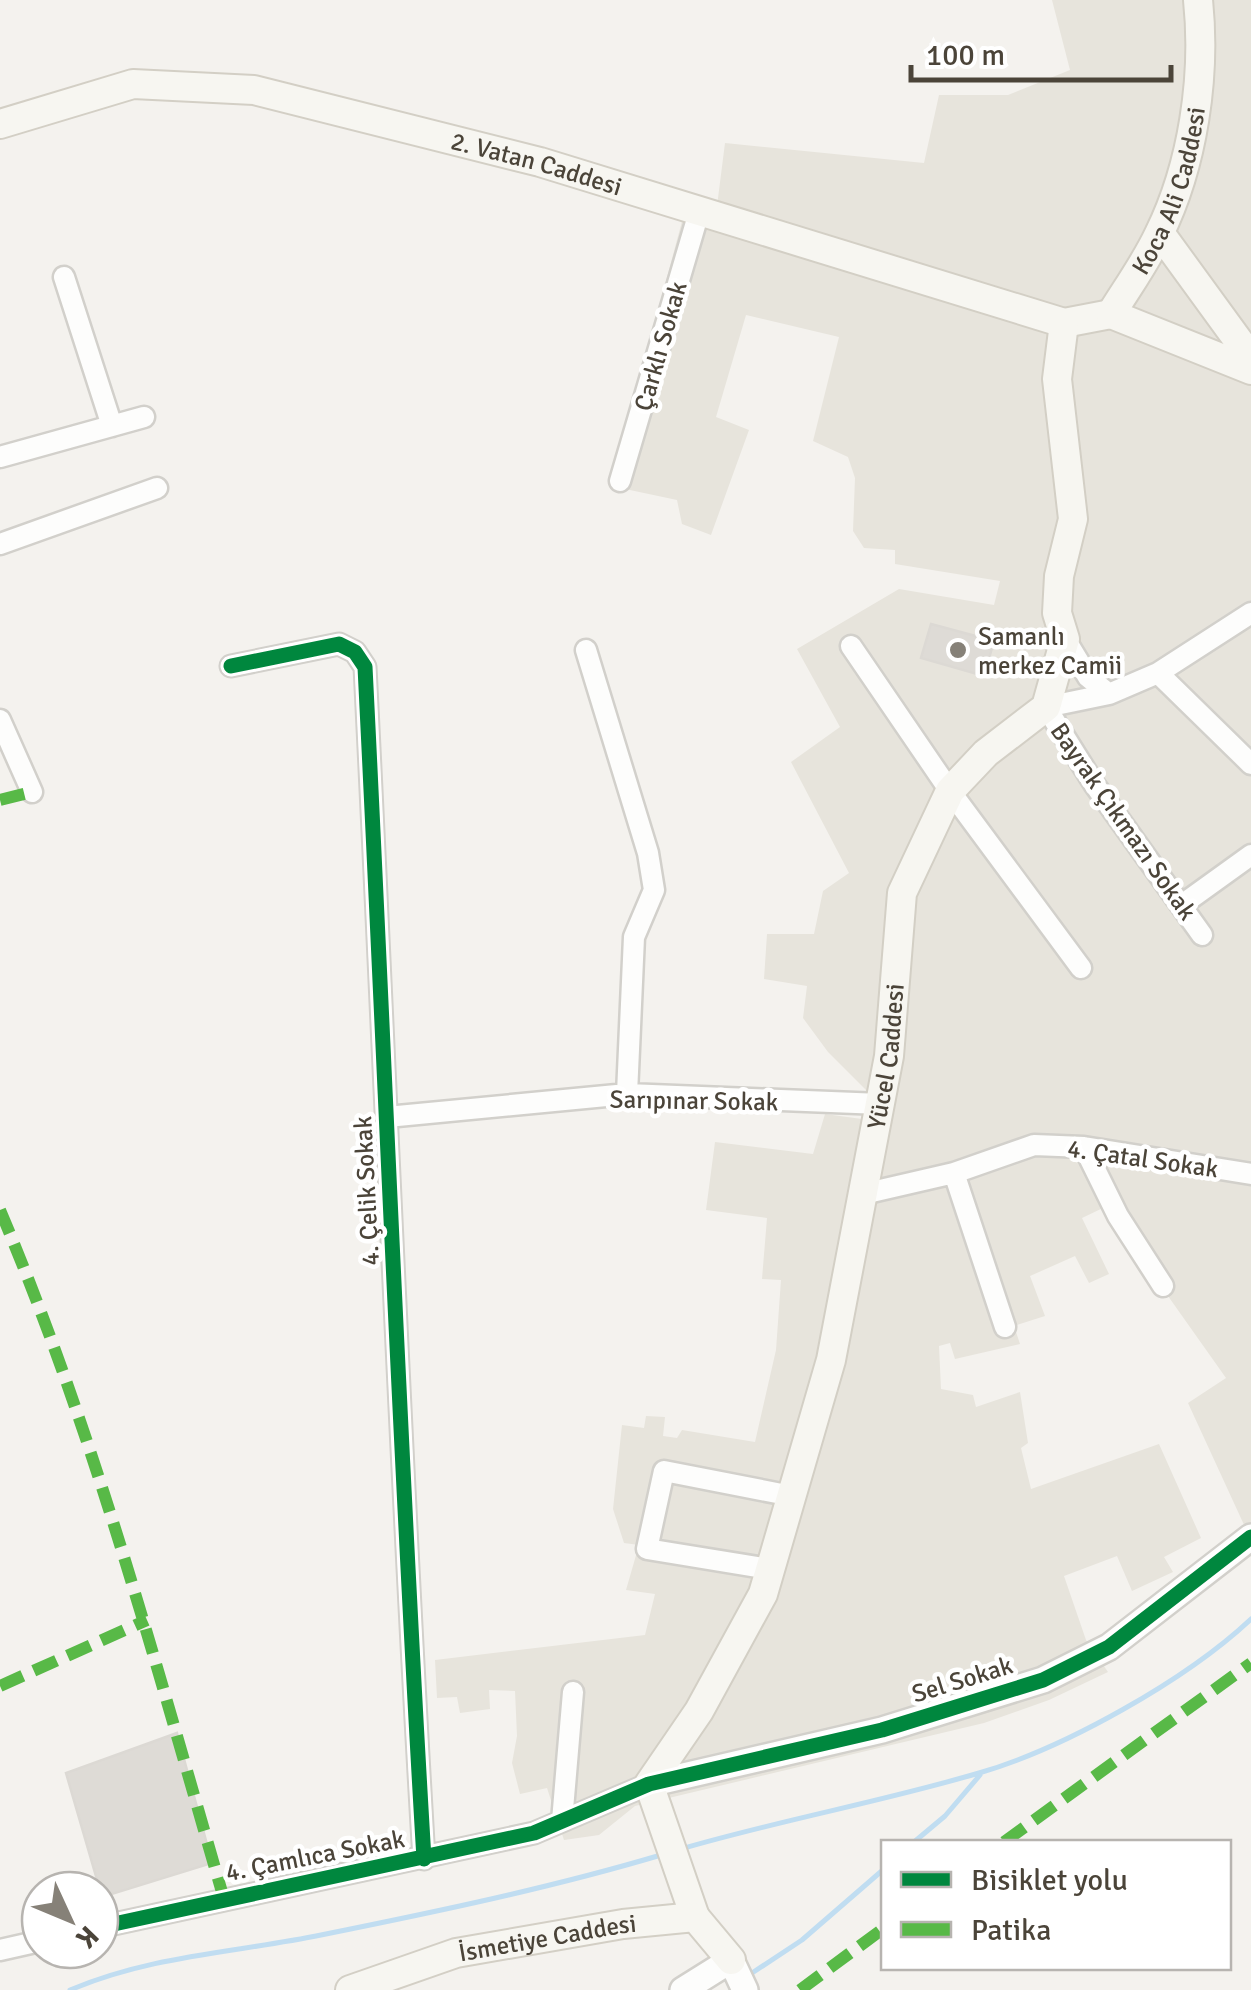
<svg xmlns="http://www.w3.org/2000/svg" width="1251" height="1990" font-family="Signika,sans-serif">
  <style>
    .residential { fill: #e7e4dc }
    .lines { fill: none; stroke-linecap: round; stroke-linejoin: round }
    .stream { stroke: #c0ddf1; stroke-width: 5 }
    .building { fill: #dedbd6; stroke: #dcd9d4; stroke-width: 2.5 }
    .minor-casing { stroke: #d2d0cb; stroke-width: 25 }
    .tertiary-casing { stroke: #d2d0cb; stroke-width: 30 }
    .secondary-casing { stroke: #d3cfc5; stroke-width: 32 }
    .minor { stroke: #fdfdfc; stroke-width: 20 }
    .tertiary { stroke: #fdfdfc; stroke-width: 25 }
    .secondary { stroke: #f7f6f1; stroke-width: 28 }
    .quiet { stroke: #58b947; stroke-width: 12; stroke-dasharray: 25 12; stroke-linecap: butt }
    .cycleway-casing { stroke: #fff; stroke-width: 21 }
    .cycleway { stroke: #00873e; stroke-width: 15 }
    .poi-dot { fill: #868178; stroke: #fff; stroke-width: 4 }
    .labels { text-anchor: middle; stroke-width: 9; stroke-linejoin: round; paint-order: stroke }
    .street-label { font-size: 25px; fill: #4b4439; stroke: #fff }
    .poi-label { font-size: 25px; fill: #4b4439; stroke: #fff; text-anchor: start }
  </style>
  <rect width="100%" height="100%" fill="#f4f2ee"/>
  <path class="residential" d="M1052,0H1251V1540L1188,1403L1226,1378L1105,1207L1082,1218L1109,1274L1089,1283L1075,1256L1030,1276L1045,1316L1014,1326L1020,1344L955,1359L950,1343L939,1346L941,1389L973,1395L976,1407L1020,1392L1028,1443L1021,1448L1031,1489L1159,1444L1201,1538L1164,1557L1173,1572L1132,1591L1117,1556L1064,1576L1086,1640L1108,1672L1049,1700L984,1723L635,1806L599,1835L564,1840L547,1788L520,1794L512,1763L517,1736L515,1691L489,1690L490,1709L460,1713L457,1697L437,1698L435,1660L645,1635L655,1594L626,1590L639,1545L624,1543L613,1509L622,1425L644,1428L646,1416L665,1417L663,1436L677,1438L682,1430L755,1442L776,1350L781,1280L762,1279L767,1218L706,1210L715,1142L813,1154L825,1114L862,1119L866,1090L828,1052L803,1018L807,986L764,979L767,934H814L823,891L849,873L791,762L840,727L797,649L899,589L994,605L1000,581L895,564V550L864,548L853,531L855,478L848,457L813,441L839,337L746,315L716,417L749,430L711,535L682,524L677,500L611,486L688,199L717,206L725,143L924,163L939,95H1008L1070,70Z"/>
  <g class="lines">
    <path class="stream" d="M914,1842L945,1816L980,1775
      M681,1849C780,1820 881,1802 979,1773C1065,1748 1186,1680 1251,1619
      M749,1975L802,1940L884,1869
      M70,1990C153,1955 233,1953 321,1935C435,1912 550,1888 661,1855"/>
  </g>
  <path class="building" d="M931,624L994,641L984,676L921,658Z
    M177,1733L212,1863L102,1897L66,1773Z"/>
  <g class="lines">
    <g class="minor-casing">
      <path id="minor" d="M64,277L112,426
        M0,457L144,417
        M620,481L699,212
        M0,544L157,488
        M1065,639L1088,677L1109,694
        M851,646L950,791L1081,968
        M586,650L648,853L654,890L634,937L627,1094
        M231,666L339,644L355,652L365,667C385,1064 400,1462 424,1859
        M1158,673L1251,764
        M0,720L32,792
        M1183,904L1251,855
        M1202,935L1094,784L1046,707L1109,694L1158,673L1251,613
        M387,1117L627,1094L881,1104
        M1084,1147L1118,1216L1163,1286
        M954,1173L1005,1327
        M863,1194L954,1173L1034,1145L1084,1147L1251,1174
        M770,1569L647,1549L664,1471L792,1496
        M562,1821L573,1692
        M100,1927L534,1833L649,1784
        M0,1950L40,1941"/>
    </g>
    <g class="tertiary-casing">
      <path id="tertiary" d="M649,1784L882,1730L1043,1680L1109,1647L1251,1537
        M683,1990L731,1960L745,1990"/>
    </g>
    <g class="secondary-casing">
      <g id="secondary">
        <path id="s1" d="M0,124L133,84L254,90L540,162L1064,323L1111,314L1251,370"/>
        <path d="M1160,233L1251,358"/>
        <path id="s2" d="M1111,314C1127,288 1146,262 1159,234C1193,165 1206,76 1198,0"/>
        <path id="s3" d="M695,1917L649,1784L699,1711L763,1594L831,1360L889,1056L902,893L950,791L986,753L1046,707L1065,639L1057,613L1059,576L1073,519L1057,379L1064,323"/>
        <path id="s4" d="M350,1990L456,1953L623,1924L695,1917L731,1960"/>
      </g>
    </g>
    <use href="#minor" class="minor"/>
    <use href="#tertiary" class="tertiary"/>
    <use href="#secondary" class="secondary"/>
    <path class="quiet" d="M0,800L32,792
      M0,1210C95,1434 156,1666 224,1899
      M0,1686L147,1620
      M1004,1842L1251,1663
      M800,1990L884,1928"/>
    <g class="cycleway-casing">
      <path id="cycleway" d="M231,666L339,644L355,652L365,667C385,1064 400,1462 424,1859
        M100,1927L534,1833L649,1784L882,1730L1043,1680L1109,1647L1251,1537"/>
    </g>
    <use href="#cycleway" class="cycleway"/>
  </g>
  <circle class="poi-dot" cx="958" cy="650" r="10"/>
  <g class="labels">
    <g class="street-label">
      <text dy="9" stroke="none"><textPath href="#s1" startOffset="552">2. Vatan Caddesi</textPath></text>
      <text dy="9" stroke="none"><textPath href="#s2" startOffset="138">Koca Ali Caddesi</textPath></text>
      <text transform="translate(660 346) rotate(-74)" y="9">Çarklı Sokak</text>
      <text transform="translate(1124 821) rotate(55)" y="9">Bayrak Çıkmazı Sokak</text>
      <text dy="9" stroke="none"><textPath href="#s3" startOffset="915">Yücel Caddesi</textPath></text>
      <text transform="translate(694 1100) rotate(1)" y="9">Sarıpınar Sokak</text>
      <text transform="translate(1143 1158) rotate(8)" y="9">4. Çatal Sokak</text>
      <text transform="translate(366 1191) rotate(-93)" y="9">4. Çelik Sokak</text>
      <text transform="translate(962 1679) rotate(-17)" y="9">Sel Sokak</text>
      <text transform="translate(315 1855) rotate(-11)" y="9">4. Çamlıca Sokak</text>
      <text dy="9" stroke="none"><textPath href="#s4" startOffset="205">İsmetiye Caddesi</textPath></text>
    </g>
    <g class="poi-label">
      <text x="978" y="645">Samanlı<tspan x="978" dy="29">merkez Camii</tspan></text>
    </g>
  </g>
  <rect x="881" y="1840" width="350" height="130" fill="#ffffff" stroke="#b7b4b0" stroke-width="2.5"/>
  <rect x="901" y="1872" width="50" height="15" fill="#00873e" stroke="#b7b4b0" stroke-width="2.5"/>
  <text x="971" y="1890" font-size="30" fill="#4b4439">Bisiklet yolu</text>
  <rect x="901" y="1922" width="50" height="15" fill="#58b947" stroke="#b7b4b0" stroke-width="2.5"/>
  <text x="971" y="1940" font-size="30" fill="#4b4439">Patika</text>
  <g transform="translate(70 1920) rotate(134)"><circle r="48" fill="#ffffff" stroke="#b7b4b0" stroke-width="2.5"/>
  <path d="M0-8L18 38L0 25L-18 38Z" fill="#868178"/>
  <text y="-15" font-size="28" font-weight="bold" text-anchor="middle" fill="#4b4439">K</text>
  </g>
  <path d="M911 65v15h260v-15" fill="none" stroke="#4b4439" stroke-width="5"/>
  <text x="926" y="65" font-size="30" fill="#4b4439" stroke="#ffffff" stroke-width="8" paint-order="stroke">100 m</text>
</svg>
